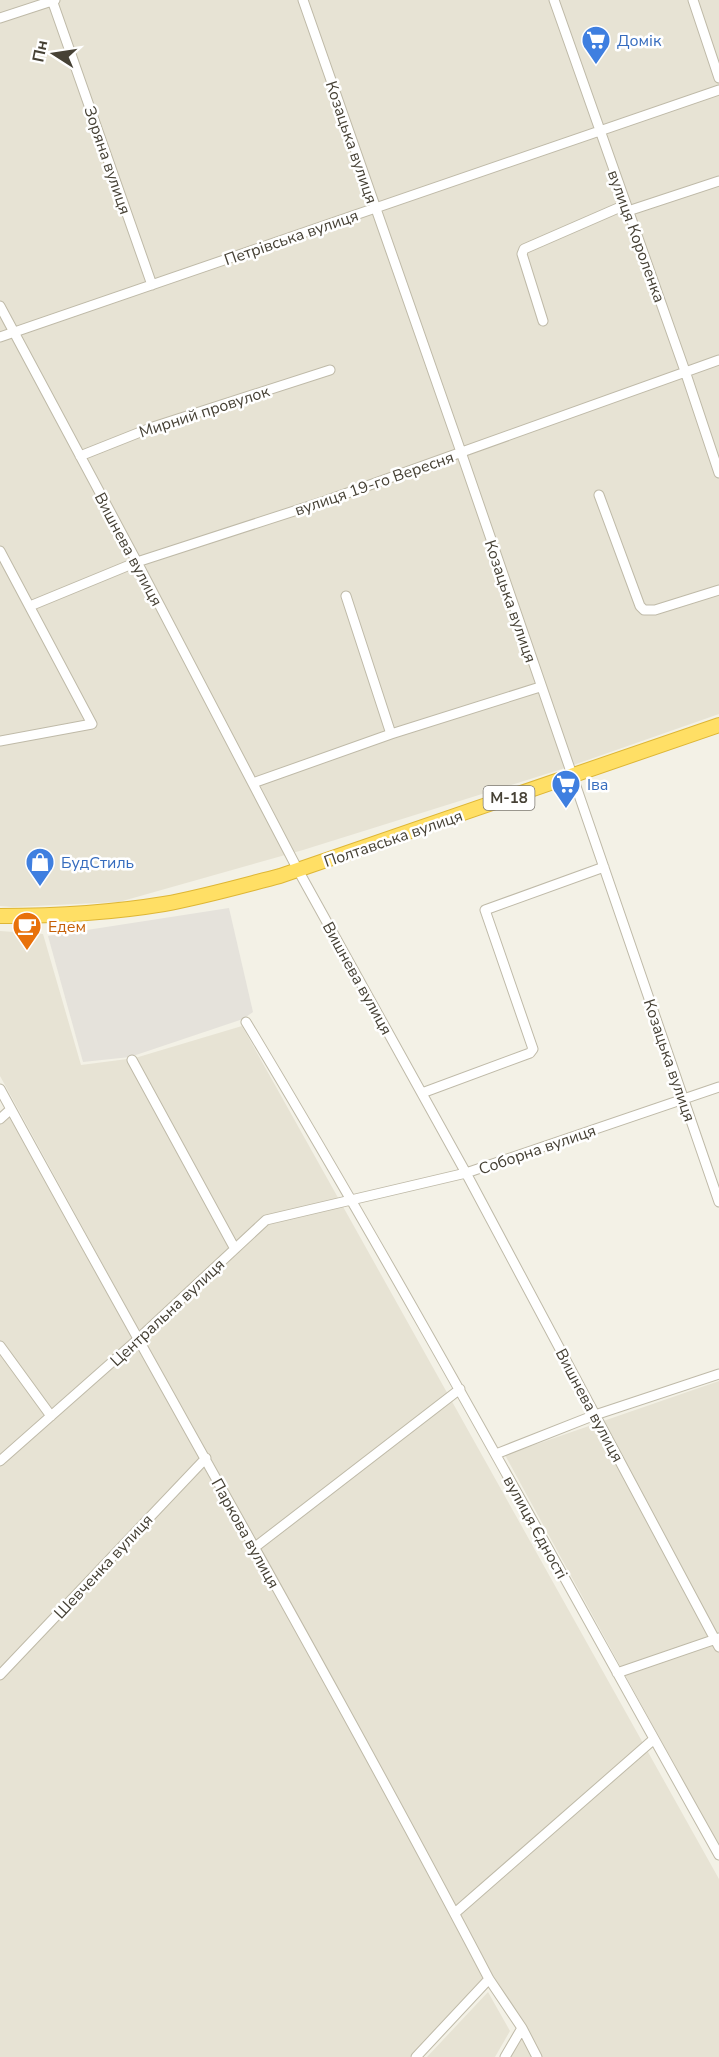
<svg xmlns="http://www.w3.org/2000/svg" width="719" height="2057" font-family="'Nunito Sans',sans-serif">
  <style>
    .residential { fill: #e7e3d4 }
    .industrial { fill: #e5e2db }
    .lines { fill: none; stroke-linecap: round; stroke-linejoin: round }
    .minor-casing { stroke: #bfbaa8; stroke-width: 11 }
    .highway-casing { stroke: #deb635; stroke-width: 16 }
    .minor { stroke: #fff; stroke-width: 9 }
    .highway { stroke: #ffdf65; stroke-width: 14 }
    .labels { text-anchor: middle; stroke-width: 5; stroke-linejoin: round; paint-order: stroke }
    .shield { fill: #fff; stroke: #7e7a72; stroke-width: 1.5 }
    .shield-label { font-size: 15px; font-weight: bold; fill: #464135 }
    .shop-label { font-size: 16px; fill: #366cbe; stroke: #fff; text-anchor: start }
    .street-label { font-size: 16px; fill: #464135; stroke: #fff }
    .food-label { font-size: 16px; fill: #c56008; stroke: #fff; text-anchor: start }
  </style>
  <rect width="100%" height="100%" fill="#f3f1e6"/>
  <path class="residential" d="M0,0H719V714L562,769L303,850L119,902L13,907L0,906Z
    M0,931L43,934L81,1065L135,1058L242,1026L719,1879V2057H509L526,2028L480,1956L0,1076Z
    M11,1109L254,1548L484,1979L410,2057H0V1119Z
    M719,1381V1847L505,1455Z
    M488,1992L510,2031L495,2057H427Z"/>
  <path class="industrial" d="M229,908L253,1012L243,1019L130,1057L83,1062L48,936Z"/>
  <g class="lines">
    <g class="minor-casing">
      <path id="minor" d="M52,0L152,285
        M303,0L461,452L719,1202
        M554,0L685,371L719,473
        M693,0L719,78
        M0,18L55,0
        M628,211L719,181
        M0,306L137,562L298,870L466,1173L719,1647
        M543,321L522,254L524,249L625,205
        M0,337L719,90
        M80,456L153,427L330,370
        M599,495L640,606L644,610H655L719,590
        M0,551L92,724L0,741
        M346,596L391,734
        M30,606L137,562L325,501L719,360
        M253,783L391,734L540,687
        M246,1022C411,1296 563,1577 719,1855
        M132,1060L235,1249
        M0,1089C162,1386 332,1679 489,1979L522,2028L537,2057
        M422,1093L530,1053L533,1049L485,910L604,867
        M0,1119L11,1109
        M0,1346L51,1416
        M496,1454L595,1415L719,1374
        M0,1461L137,1340L266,1220L466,1173L719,1087
        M254,1548L460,1389
        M617,1673L719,1638
        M0,1675L206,1458
        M455,1913L654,1739
        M416,2057L489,1979
        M505,2057L522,2028"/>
    </g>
    <g class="highway-casing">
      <path id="highway" d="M0,916C55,916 110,913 164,904C203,897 241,886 280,876L719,725"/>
    </g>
    <use href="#minor" class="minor"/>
    <use href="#highway" class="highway"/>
  </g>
  <defs>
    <g id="supermarket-pin" transform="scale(1.5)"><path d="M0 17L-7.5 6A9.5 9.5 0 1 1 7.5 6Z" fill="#3f7fe0" stroke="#fff"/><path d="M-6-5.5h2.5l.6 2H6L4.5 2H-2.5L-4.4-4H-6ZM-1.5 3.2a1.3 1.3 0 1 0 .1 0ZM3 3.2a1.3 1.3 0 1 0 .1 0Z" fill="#fff"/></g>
    <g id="shop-pin" transform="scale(1.5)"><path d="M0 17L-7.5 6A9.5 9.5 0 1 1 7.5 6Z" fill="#3f7fe0" stroke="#fff"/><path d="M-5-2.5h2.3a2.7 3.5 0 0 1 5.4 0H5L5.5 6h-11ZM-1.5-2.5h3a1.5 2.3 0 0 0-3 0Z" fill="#fff"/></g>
    <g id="cafe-pin" transform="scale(1.5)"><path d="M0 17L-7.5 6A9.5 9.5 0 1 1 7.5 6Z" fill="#e8710a" stroke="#fff"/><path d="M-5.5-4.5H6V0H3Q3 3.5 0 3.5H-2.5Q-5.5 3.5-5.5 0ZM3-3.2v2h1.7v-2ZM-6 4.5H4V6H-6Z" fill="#fff"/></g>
  </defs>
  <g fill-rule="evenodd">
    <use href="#supermarket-pin" x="596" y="40"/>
    <use href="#supermarket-pin" x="566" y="784"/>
    <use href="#shop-pin" x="40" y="862"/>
    <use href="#cafe-pin" x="27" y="926"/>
  </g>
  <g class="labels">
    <rect class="shield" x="483.5" y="786" width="51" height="24" rx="4.5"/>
    <g class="shield-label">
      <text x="509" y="803">М-18</text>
    </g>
    <g class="shop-label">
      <text x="617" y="46">Домік</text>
      <text x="587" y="790">Іва</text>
      <text x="61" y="868">БудСтиль</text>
    </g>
    <g class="street-label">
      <text transform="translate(352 142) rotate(71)" y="6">Козацька вулиця</text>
      <text transform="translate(108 160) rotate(71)" y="6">Зоряна вулиця</text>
      <text transform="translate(637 236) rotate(70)" y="6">вулиця Короленка</text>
      <text transform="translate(291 237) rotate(-19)" y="6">Петрівська вулиця</text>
      <text transform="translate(204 411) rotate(-18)" y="6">Мирний провулок</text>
      <text transform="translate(374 483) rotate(-19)" y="6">вулиця 19-го Вересня</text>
      <text transform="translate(129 549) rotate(62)" y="6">Вишнева вулиця</text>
      <text transform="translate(511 601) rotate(71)" y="6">Козацька вулиця</text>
      <text transform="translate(393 838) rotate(-19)" y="6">Полтавська вулиця</text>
      <text transform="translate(358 978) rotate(61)" y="6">Вишнева вулиця</text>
      <text transform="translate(670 1060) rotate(71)" y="6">Козацька вулиця</text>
      <text transform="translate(537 1149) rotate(-19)" y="6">Соборна вулиця</text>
      <text transform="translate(167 1312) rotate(-43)" y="6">Центральна вулиця</text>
      <text transform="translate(590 1405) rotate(62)" y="6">Вишнева вулиця</text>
      <text transform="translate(536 1527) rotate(61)" y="6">вулиця Єдності</text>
      <text transform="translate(246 1533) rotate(61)" y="6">Паркова вулиця</text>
      <text transform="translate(103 1566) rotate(-47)" y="6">Шевченка вулиця</text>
    </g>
    <g class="food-label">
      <text x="48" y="932">Едем</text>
    </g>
  </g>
  <g transform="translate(54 54) rotate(282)" stroke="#ffffff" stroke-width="4.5" paint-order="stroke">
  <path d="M0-4.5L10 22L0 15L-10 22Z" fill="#464135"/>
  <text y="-9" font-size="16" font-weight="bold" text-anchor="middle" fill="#464135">Пн</text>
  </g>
</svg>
